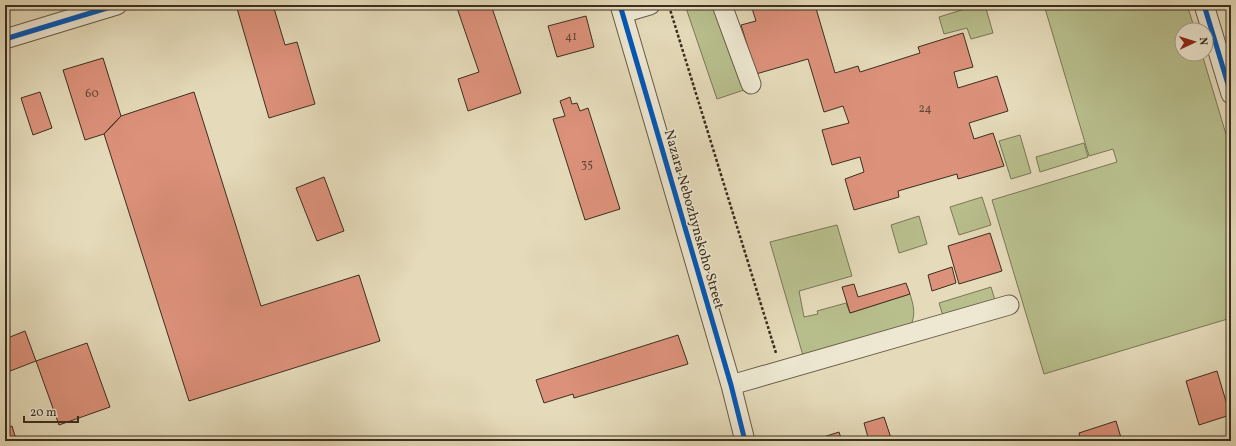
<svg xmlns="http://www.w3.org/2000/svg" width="1236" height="446" font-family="Vollkorn,serif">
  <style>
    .green { fill: #b8bf8d; stroke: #7a7756 }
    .building { fill: #dc917a; stroke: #3b2f1e }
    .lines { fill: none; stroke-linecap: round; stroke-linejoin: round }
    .minor-casing { stroke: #665a45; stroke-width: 21 }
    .path { stroke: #3b2f1e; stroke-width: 2.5; stroke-dasharray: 3 2; stroke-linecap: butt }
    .minor { stroke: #eee8d2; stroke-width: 19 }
    .cycleway-casing { stroke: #eee8d2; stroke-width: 8 }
    .cycleway { stroke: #0057b8; stroke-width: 5 }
    .labels { text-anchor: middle; stroke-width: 3; stroke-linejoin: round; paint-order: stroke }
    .number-label { font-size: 12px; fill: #634835 }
    .street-label { font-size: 14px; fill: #3b2f1e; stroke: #eee8d2 }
  </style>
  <rect width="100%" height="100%" fill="#e5dbba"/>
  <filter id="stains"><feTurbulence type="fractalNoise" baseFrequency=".005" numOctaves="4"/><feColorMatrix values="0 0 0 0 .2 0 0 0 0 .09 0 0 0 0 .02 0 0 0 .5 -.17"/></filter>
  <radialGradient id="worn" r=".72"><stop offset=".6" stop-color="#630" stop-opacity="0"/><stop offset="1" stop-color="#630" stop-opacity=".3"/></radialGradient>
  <path class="green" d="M685,5H718L747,89L717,99Z
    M978,5H985L993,33L971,39L967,28L944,34L939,17Z
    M1044,5H1187L1195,30H1182V54H1202L1231,151V318L1044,374L992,200L1117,162L1113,149L1089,156Z
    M1020,135L1031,173L1011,179L999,141Z
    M1084,143L1088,157L1040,172L1036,157Z
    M982,197L991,225L959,235L950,207Z
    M919,216L927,244L899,253L891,225Z
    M837,225L852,276L799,291L804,317L818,314L817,311L846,303L850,313L910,294C914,307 916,315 910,327L804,359L770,242Z
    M991,287L995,300L943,316L939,303Z"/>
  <path class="building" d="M236,5H273L285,45L297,42L315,104L269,118Z
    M456,5H491L521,93L468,111L458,79L479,72Z
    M751,5H815L835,73L858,66L860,72L920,53L918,47L963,33L973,67L954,72L958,88L997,76L1008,111L969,123L974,139L993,133L1004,166L958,179L957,174L898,191L899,197L854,210L845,179L864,172L860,157L832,165L822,130L849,123L843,106L824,112L808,59L756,74L741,25L756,21Z
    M586,16L594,47L557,57L548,26Z
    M103,58L121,116L104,134L85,140L63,70Z
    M40,92L52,128L33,135L21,98Z
    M194,92L261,306L359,275L380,341L189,401L104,134L121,116Z
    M570,97L572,104L577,103L580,111L588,108L620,209L585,220L553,119L565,116L560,101Z
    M324,177L344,231L317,241L296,188Z
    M990,233L1002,271L959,284L948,246Z
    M952,267L956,283L932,291L928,275Z
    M906,283L910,294L850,313L842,287L854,284L858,297Z
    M25,331L36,361L5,373V339Z
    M678,335L688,364L574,398L573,394L544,403L536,380Z
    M87,343L110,407L59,425L36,361Z
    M1217,371L1230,415L1199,425L1186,381Z
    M884,417L892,441H869L864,423Z
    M1116,421L1122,441H1081L1079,433Z
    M12,426L15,436L5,440V429Z
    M839,432L842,441H811Z"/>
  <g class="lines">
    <g class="minor-casing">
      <path id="minor" d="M620,5L731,385L745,441
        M722,5L751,84
        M1204,5L1231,94
        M623,13L650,5
        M5,39L117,5
        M731,385L1009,305"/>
    </g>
    <path class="path" d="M669,6L776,353"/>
    <use href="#minor" class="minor"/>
    <g class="cycleway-casing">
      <path id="cycleway" d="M620,5L731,385L745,441
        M1204,5L1231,94
        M5,39L117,5"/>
    </g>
    <use href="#cycleway" class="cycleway"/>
  </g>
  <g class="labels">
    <g class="number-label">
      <text x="571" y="40">41</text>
      <text x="92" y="97">60</text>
      <text x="925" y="112">24</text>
      <text x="587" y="168">35</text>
    </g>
    <g class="street-label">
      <text transform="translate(695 219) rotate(74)" y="5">Nazara Nebozhynskoho Street</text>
    </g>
  </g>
  <rect width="1236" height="446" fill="none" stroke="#e5dbba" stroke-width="20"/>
  <rect x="6" y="6" width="1224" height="434" fill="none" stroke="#3b2f1e" stroke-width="2"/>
  <rect x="10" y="10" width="1216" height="426" fill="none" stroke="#3b2f1e"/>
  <g transform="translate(1194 42) rotate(86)"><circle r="19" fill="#eee8d2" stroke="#a69e8a"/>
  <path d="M0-3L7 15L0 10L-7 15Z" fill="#8f2418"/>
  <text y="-6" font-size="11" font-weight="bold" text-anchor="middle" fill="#3b2f1e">N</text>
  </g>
  <path d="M24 416v6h54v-6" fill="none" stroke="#3b2f1e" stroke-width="2"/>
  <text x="30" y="416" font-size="12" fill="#3b2f1e" stroke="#eee8d2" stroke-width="3" paint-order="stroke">20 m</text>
  <rect width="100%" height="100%" filter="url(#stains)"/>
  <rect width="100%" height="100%" fill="url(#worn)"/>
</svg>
